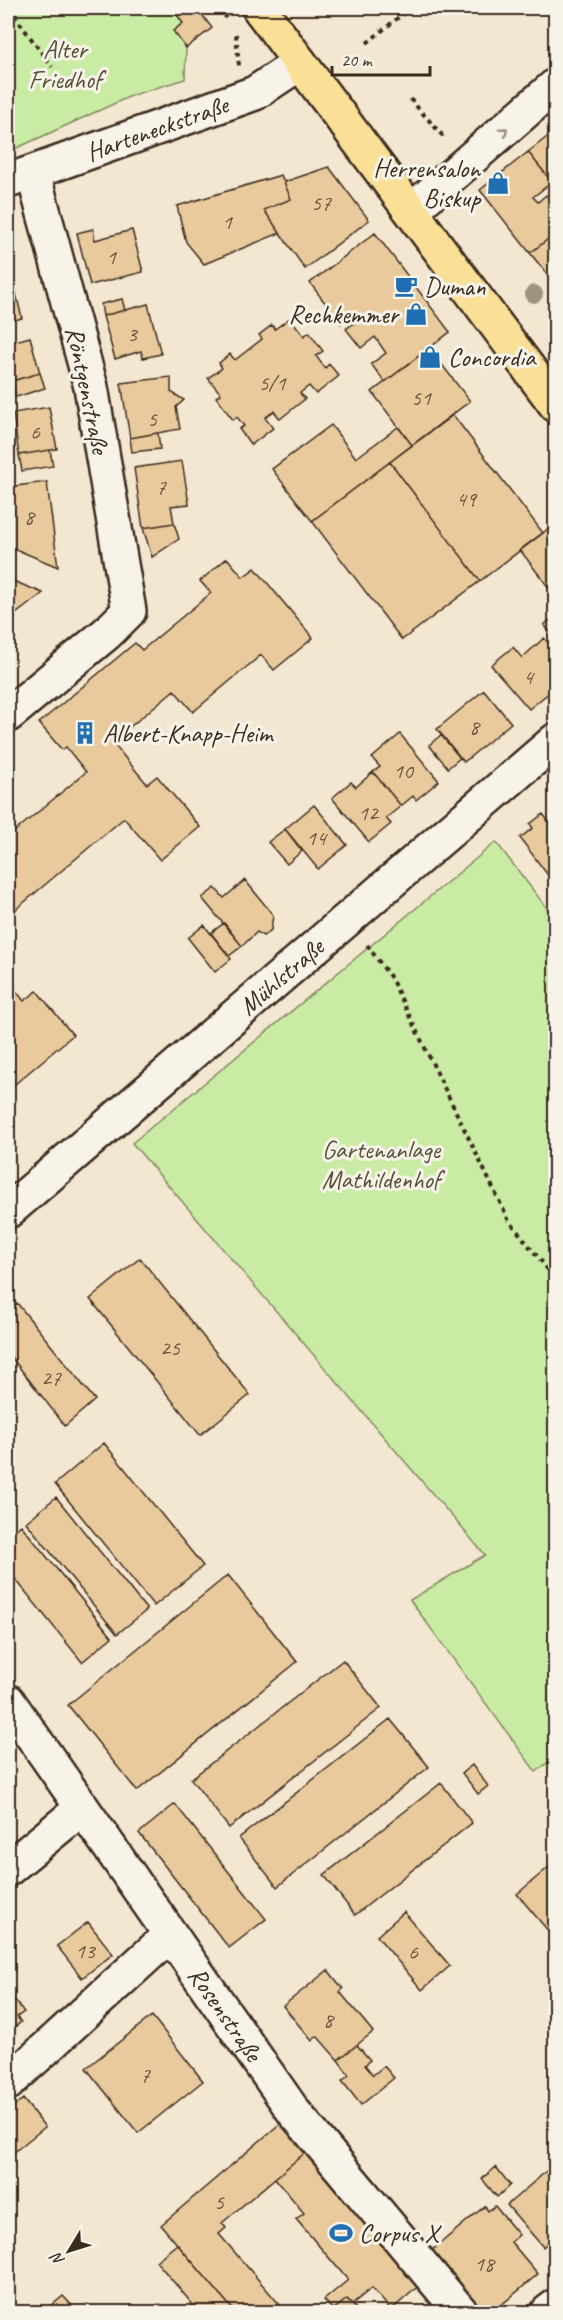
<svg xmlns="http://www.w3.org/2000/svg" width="563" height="2320" font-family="Caveat,sans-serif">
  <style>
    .green { fill: #c9eba4; stroke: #828a61; stroke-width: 1.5 }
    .building { fill: #e9ca9c; stroke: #3b2a1e; stroke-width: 1.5 }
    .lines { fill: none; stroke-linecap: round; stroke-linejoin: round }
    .minor-casing { stroke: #3b2a1e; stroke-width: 38 }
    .major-casing { stroke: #3b2a1e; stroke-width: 38 }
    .path { stroke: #3b2a1e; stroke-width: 4; stroke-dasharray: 4.5 4.5; stroke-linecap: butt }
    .minor { stroke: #f7f3e8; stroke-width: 33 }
    .major { stroke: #fadf96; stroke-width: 33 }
    .tree { fill: #9d947d }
    .oneway { stroke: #998e83 }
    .labels { text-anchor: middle; stroke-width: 6; stroke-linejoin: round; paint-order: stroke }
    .number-label { font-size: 22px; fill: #66523e }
    .park-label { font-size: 26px; fill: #575139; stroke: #f7f3e8 }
    .street-label { font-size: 26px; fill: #3b2a1e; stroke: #f7f3e8 }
    .poi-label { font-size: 26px; fill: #3b2a1e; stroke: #f7f3e8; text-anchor: start }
  </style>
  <rect width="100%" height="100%" fill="#f3e7d1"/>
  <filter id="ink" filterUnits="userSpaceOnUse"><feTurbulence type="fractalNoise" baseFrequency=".0167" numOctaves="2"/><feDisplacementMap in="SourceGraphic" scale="12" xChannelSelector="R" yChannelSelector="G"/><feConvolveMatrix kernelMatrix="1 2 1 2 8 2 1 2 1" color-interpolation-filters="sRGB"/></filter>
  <g filter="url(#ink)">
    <path class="green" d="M8,8H172L183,23L174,31L186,48L185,79L133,95L8,152Z
      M496,842L556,920V1756L536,1772L410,1600L485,1555L132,1143Z"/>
    <path class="building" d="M172,8H197L212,28L186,48L173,31L183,23Z
      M556,130V187L528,152Z
      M528,152L552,182L533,197L538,202L546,195L556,207L553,222L556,233L530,253L480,190Z
      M329,167L369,220L305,269L264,210L291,199L284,182Z
      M281,175L291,199L264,210L280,233L204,264L186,242L177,206Z
      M93,229L95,240L132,230L143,272L90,285L77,233Z
      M375,233L450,332L385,382L371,364L386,353L375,337L361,348L346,329L355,322L351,317L341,324L310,283Z
      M556,233V285L530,253Z
      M8,261L22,318L8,322Z
      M122,299L125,310L103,316L101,304Z
      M148,304L161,354L143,358L141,351L115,359L103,316Z
      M290,318L304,336L309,332L323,351L316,356L325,368L329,364L339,376L316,394L309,386L300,393L305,399L280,419L274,411L265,418L273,428L251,445L239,429L244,426L237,417L233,420L216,397L221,394L208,378L222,368L219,363L230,354L235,360L262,339L259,335L272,325L275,329Z
      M30,337L40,373L8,382V343Z
      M429,348L470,401L412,445L372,392Z
      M40,373L45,388L16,397L12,381Z
      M171,377V392L184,400L176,407L180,429L130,438L121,383Z
      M49,407L57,449L19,455L13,413Z
      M453,415L543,533L480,581L390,462Z
      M331,425L356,458L398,427L412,445L312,521L272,469Z
      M158,433L160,449L132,452L130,438Z
      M50,450L53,466L22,471L19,455Z
      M182,461L189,504L171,506L174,523L143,528L134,468Z
      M390,462L480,581L402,640L312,521Z
      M47,482L58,567L8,546V487Z
      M174,523L179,539L152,557L143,528Z
      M556,523V597L520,550Z
      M227,558L243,577L255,568L313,638L274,670L261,655L193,712L174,690L112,742L147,784L157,776L200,827L160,860L124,818L8,916V823L14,832L86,772L66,747L62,750L39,723L135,643L142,650L211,593L200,581Z
      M8,579L43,593L8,620Z
      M554,617L556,619V639L544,625Z
      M544,638L556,652V687L529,709L491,665L513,647L522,658Z
      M484,690L511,723L464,762L437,729Z
      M400,734L439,781L416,800L413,796L401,806L373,772L380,767L372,758Z
      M441,735L460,758L448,768L429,745Z
      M373,772L401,806L386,818L391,824L369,842L332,798L351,782L356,787Z
      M314,805L347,845L318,869L285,829Z
      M543,814L553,827L556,825V886L520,838L533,828L530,824Z
      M285,829L302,851L287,864L268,842Z
      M245,880L273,915L271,930L263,936L257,932L242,946L202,898L215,888L224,898Z
      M224,923L242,946L229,956L211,933Z
      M204,925L231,959L215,972L188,938Z
      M8,981L24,1001L37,991L73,1035L8,1090Z
      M140,1258L250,1395L200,1435L90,1299Z
      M17,1303L95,1400L65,1426L8,1353V1311Z
      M104,1443L203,1566L154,1606L55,1484Z
      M56,1497L147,1610L117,1634L26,1522Z
      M21,1525L112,1637L82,1662L8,1570V1536Z
      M228,1575L297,1662L137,1791L68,1705Z
      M343,1660L381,1708L229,1828L191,1779Z
      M390,1719L429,1767L277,1887L239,1838Z
      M472,1765L488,1786L478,1794L462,1773Z
      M441,1783L472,1823L355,1915L324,1875Z
      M175,1804L266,1919L229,1948L139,1833Z
      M556,1861V1940L517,1894Z
      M404,1912L450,1966L422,1990L377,1936Z
      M88,1922L113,1954L82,1978L57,1946Z
      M328,1970L343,1989L340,1992L373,2032L338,2060L317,2036L312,2041L283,2006Z
      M8,1991L24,2012L17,2017L21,2022L8,2032Z
      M152,2016L203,2081L138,2133L86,2068Z
      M357,2045L370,2060L365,2065L373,2075L384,2066L394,2078L361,2105L342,2081L349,2075L338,2060Z
      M23,2099L45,2127L8,2157V2111Z
      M282,2122L307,2151L222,2223L226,2228L219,2234L286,2312H235L161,2225Z
      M307,2151L420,2285L391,2310L372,2288L352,2304L347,2299L333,2310L324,2300L348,2280L296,2219L304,2213L275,2178Z
      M556,2163V2236L543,2247L507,2205Z
      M496,2167L510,2185L497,2197L482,2179Z
      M485,2206L488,2211L495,2206L519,2235L511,2242L538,2274L493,2312H481L430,2252Z
      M177,2244L235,2312H199L156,2261Z
      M63,2296L78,2312H44Z
      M347,2299L359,2312H334L333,2310Z
      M424,2307L429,2312H417Z"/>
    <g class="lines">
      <g class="minor-casing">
        <g id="minor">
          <path id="s1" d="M8,181L255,93L300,63"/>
          <path d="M412,210L556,85"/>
          <path d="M8,715L107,633L129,611L91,387L33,173"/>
          <path id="s2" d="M8,1211L556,740"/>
          <path id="s3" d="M8,1701L294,2112L461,2312"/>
          <path d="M8,1869L81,1809"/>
          <path d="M8,2083L170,1935"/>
          <path d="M548,2312L556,2306"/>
        </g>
      </g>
      <g class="major-casing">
        <path id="major" d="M259,8L556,405"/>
      </g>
      <path class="path" d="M9,8L52,67
        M220,8L226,18
        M236,34L239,66
        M367,43L410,8
        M410,99L442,135L447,134
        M367,945L391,978L508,1219L556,1280"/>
      <use href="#minor" class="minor"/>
      <use href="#major" class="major"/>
    </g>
    <circle class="tree" cx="534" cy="294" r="9"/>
    <defs><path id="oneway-chevron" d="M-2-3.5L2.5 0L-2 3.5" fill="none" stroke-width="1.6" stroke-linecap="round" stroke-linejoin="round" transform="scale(1.5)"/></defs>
    <use class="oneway" href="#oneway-chevron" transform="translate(504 131) rotate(-41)"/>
  </g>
  <defs>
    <g id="shop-bare" transform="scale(1.8)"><path d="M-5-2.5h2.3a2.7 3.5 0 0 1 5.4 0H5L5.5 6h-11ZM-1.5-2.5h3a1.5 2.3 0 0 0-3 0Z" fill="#1f6fb2" stroke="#f7f3e8" stroke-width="2.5" paint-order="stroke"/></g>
    <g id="cafe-bare" transform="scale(1.8)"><path d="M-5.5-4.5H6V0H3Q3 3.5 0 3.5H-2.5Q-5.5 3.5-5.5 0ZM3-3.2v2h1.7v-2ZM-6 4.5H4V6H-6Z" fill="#1f6fb2" stroke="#f7f3e8" stroke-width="2.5" paint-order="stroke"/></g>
    <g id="building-bare" transform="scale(1.8)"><path d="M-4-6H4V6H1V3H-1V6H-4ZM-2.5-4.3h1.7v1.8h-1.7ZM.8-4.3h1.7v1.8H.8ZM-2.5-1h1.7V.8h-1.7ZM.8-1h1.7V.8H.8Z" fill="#1f6fb2" stroke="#f7f3e8" stroke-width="2.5" paint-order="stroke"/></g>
    <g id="stadium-bare" transform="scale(1.8)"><path d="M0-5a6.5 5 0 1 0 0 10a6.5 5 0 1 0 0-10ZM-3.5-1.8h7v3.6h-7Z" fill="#1f6fb2" stroke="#f7f3e8" stroke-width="2.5" paint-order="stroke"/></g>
  </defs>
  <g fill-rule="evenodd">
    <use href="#shop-bare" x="498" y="183"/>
    <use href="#cafe-bare" x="406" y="286"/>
    <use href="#shop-bare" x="416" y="314"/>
    <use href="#shop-bare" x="430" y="357"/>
    <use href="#building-bare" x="85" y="733"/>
    <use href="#stadium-bare" x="341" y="2233"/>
  </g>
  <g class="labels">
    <g class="number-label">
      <text x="321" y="210">57</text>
      <text x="227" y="229">1</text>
      <text x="111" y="264">1</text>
      <text x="132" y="341">3</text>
      <text x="272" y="390">5/1</text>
      <text x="421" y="405">51</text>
      <text x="152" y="426">5</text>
      <text x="35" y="439">6</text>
      <text x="161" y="494">7</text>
      <text x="466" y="506">49</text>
      <text x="29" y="524">8</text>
      <text x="528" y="684">4</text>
      <text x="474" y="734">8</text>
      <text x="403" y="778">10</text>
      <text x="368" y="820">12</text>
      <text x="316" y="845">14</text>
      <text x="170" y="1355">25</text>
      <text x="51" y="1385">27</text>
      <text x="85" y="1958">13</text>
      <text x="413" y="1959">6</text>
      <text x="328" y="2027">8</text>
      <text x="145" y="2082">7</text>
      <text x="219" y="2209">5</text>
      <text x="484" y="2271">18</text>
    </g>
    <g class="park-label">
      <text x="65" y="58">Alter<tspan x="65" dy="30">Friedhof</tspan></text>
      <text x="381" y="1158">Gartenanlage<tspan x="381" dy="30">Mathildenhof</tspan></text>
    </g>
    <g class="street-label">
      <text dy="9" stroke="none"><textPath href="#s1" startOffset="158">Harteneckstraße</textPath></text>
      <text transform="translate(88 390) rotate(78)" y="9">Röntgenstraße</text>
      <text dy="9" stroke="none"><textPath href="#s2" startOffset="360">Mühlstraße</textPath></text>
      <text dy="9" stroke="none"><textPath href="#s3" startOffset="381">Rosenstraße</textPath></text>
    </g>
    <g class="poi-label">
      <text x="480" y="177" text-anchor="end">Herrensalon<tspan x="480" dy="30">Biskup</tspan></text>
      <text x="424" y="295">Duman</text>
      <text x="398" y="323" text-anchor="end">Rechkemmer</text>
      <text x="448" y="366">Concordia</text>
      <text x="103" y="742">Albert-Knapp-Heim</text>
      <text x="359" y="2242">Corpus X</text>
    </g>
  </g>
  <rect width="563" height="2320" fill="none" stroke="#f7f3e8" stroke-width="30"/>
  <rect x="15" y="15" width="533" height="2290" fill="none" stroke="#3b2a1e" stroke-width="2" filter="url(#ink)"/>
  <g transform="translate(69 2251) rotate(232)" stroke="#f7f3e8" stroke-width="4.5" paint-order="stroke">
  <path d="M0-4.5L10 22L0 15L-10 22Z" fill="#3b2a1e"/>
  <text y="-9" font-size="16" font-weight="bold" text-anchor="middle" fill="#3b2a1e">N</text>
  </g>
  <path d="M332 66v9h98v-9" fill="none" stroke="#3b2a1e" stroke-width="3"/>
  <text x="341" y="66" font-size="18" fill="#3b2a1e" stroke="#f7f3e8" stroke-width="4.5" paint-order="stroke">20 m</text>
</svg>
